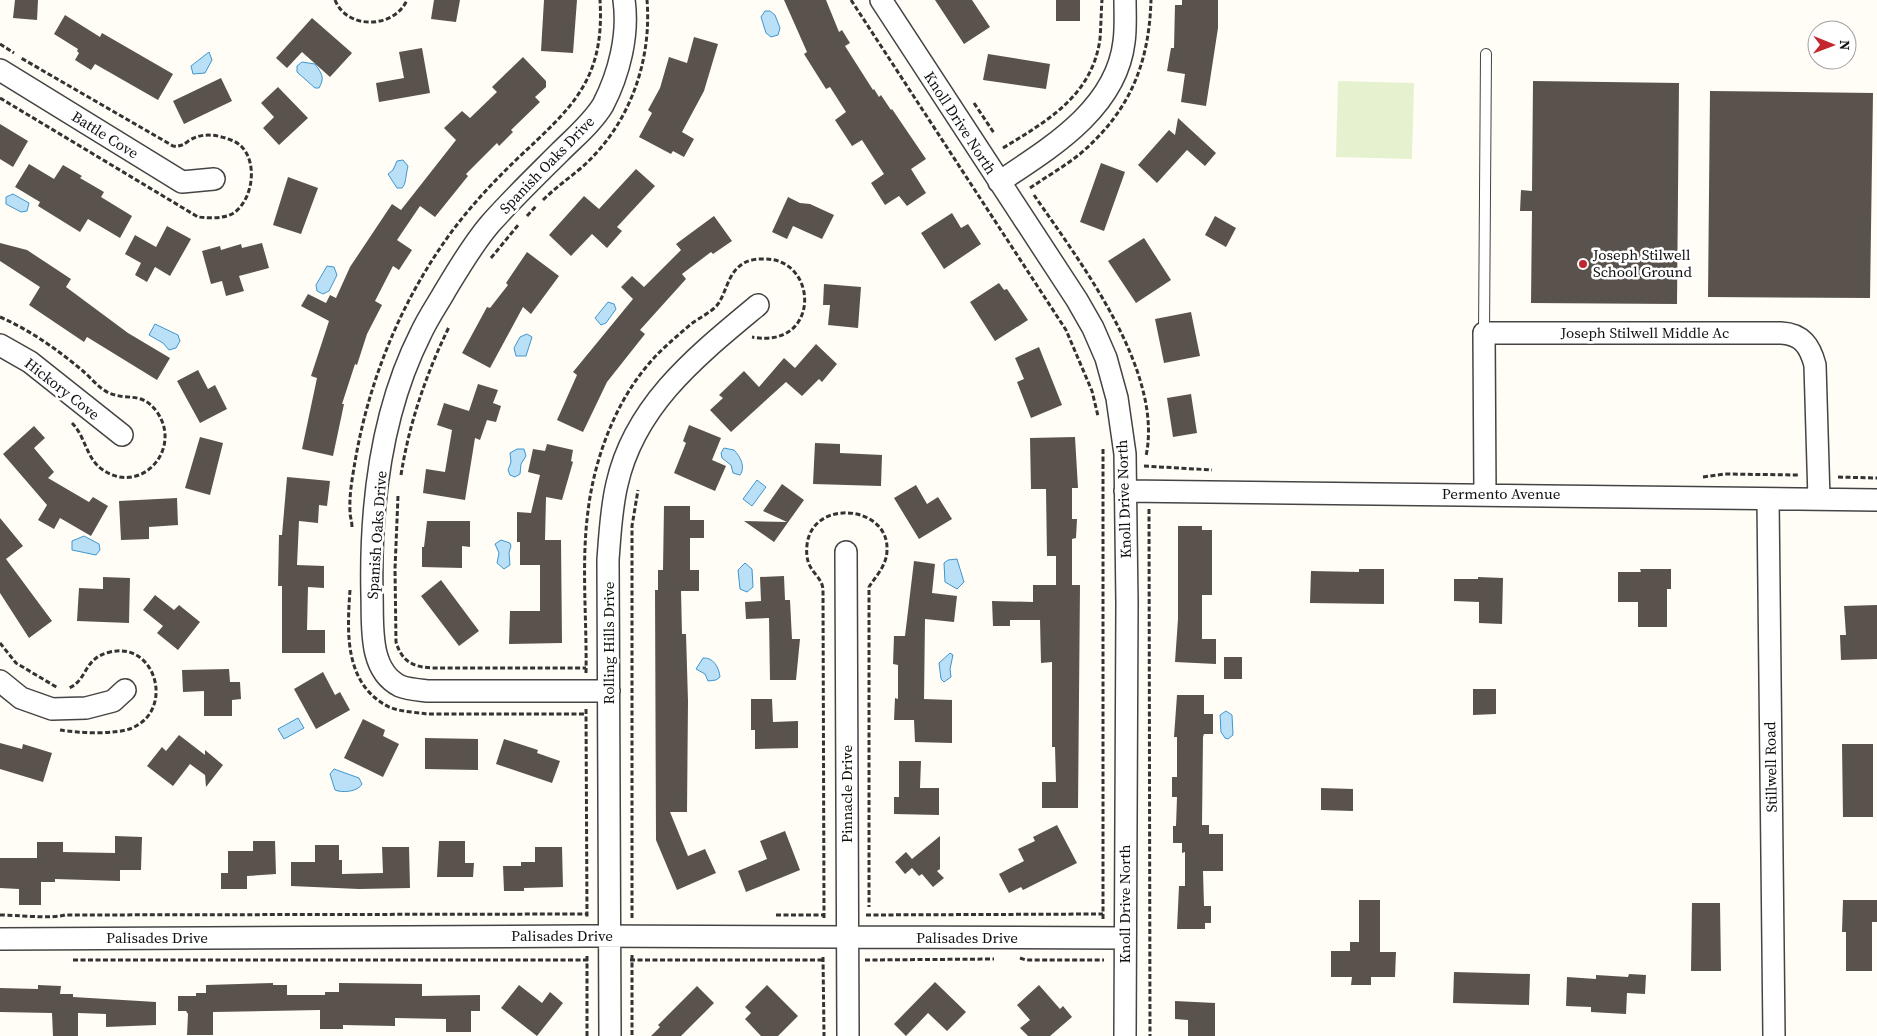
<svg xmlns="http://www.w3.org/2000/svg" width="1877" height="1036" font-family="'Source Serif 4',serif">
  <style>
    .pitch { fill: #e6f2cf }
    .water { fill: #b9e0f7; stroke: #3f96cf }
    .building { fill: #5a524d }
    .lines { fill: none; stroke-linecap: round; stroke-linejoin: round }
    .service-casing { stroke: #444; stroke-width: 12 }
    .minor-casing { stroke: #444; stroke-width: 24 }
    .path { stroke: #333; stroke-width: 3; stroke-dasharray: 5 2.5; stroke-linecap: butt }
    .service { stroke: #fff; stroke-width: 10 }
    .minor { stroke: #fff; stroke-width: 21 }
    .poi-dot { fill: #c4262e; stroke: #fff; stroke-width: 2 }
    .labels { text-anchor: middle; stroke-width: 5; stroke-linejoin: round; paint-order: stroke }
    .street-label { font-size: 15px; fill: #111; stroke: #fff }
    .poi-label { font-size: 15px; fill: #111; stroke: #fff; text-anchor: start }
  </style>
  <rect width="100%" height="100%" fill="#fffdf5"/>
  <path class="pitch" d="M1338,81L1414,83L1412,159L1336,157Z"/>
  <path class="water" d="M765,11H770L775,15L780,28L778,35L771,37L766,33L761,17Z
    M209,52L212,60L205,73L193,74L191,66Z
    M302,62L315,64C322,74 325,77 319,88H315L297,72V66Z
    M403,160L408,166C406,173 406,185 402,188H397L388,174L393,170L397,161Z
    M13,194L29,203L27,211L21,212L6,204V197Z
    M327,266L334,267L337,275L329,291L323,294L317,291L316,285Z
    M608,302L614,304L616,309L606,323L601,325L595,318Z
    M155,324L178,335L180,341L176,348L169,350L163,343L149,335Z
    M527,334L532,337L526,356H516L514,348L520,337Z
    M724,448L734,450C740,456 746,467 740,475L733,473L731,465L722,458L721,453Z
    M517,449H524L526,456L521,464L520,474L515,477L510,475L508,470L511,462L510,453Z
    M757,480L766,487L752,506L743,499Z
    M84,536L99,544L100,550L96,555L72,550V541Z
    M501,540L510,543L511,546L509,553L510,565L504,569L497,563L499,553L495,544Z
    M957,559L964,582L957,589L945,582L944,563L948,560Z
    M745,563L752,569L753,587L747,592L740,589L738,570Z
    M950,653L953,655L950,669L951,677L944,682L941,679L939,663Z
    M703,658C713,657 719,667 720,677L716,680L708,681L705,674L696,669Z
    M1226,711L1232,715L1233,735L1228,739L1225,738L1221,732L1220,715Z
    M298,718L304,728L284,739L278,729Z
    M334,769L359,778L362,784C358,792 342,793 335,790L330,774Z"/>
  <path class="building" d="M15,0H38L37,20L13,18Z
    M434,0H460L456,22L431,19Z
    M544,0H577L573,53L541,51Z
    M784,0H826L839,32L842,30L850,43L845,46L873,90L874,89L879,97L881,95L891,110L892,109L926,159L911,169L926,193L907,206L899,196L885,205L871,183L884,174L862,140L852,146L835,120L846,112L830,87L826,89L804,54L807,52Z
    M935,0H972L990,27L964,44Z
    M1056,0H1080V21H1056Z
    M1182,0H1218V28L1206,106L1181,102L1185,74L1167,71L1171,48H1174L1175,5H1182Z
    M65,15L100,37L102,33L173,74L158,100L95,64L91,70L75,60L79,53L77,51L78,49L54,34Z
    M312,18L352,53L330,77L302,52L287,68L276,58Z
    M694,37L718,44L704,91L682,132L694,139L684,157L673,151L671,154L639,137L652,113L648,110L660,88L669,57L687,63Z
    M422,48L430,93L379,102L376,83L404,78L399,52Z
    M988,54L1050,64L1046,89L983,80Z
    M523,57L546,81V87L535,97L540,102L511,130L513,132L499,146L497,143L466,174L468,176L435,217L420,206L397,240L412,250L399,270L393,266L375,301L382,305L367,334L357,365L355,364L342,404H344L333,456L302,449L317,378L311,376L329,321L301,306L308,294L326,303L330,295L336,298L350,267L392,204L401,210L456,140L444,128L462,111L470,118L497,92L492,87Z
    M221,78L232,101L184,124L173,101Z
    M1533,81L1679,83L1677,304L1531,303L1532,211H1520L1521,190L1532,191Z
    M278,87L308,118L279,145L263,128L274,117L261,103Z
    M1710,91L1873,93L1870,298L1708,297Z
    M1178,118L1216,153L1205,166L1187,150L1157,183L1138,165L1169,130L1175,135Z
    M0,124L28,141L13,167L0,159Z
    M1101,163L1125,172L1104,231L1080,222Z
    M29,164L54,179L63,165L82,176L80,178L104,192L101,197L132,216L120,238L88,219L80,232L38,206L40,202L15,187Z
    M636,169L655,186L617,227L622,231L607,248L592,234L571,256L549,235L584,196L599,209Z
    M288,177L318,188L301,234L273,225Z
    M788,197L800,203L810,204L834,215L822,239L793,226L787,239L772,232Z
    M952,213L961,228L968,224L981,244L944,269L921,233Z
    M714,216L732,241L713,254L711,252L682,274L686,279L640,330L645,334L607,382L583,432L557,420L577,375L573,372L633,299L621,287L632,276L644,287L681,250L676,244Z
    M1215,216L1236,228L1226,247L1205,235Z
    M167,226L191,239L170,276L155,267L147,282L135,275L141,263L125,254L135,235L156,247Z
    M1144,238L1171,280L1136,303L1108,261Z
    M0,243L27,250L71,279L66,287L128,333L170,358L157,380L87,337L84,342L29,305L40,287L0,261Z
    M262,243L269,268L239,276L244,291L226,296L222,281L211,284L202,251L220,246L221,250L241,244L242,248Z
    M527,252L559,276L531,314L523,307L490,368L462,353L487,307L490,308L508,285L506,283Z
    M999,283L1004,290L1007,289L1028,320L995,341L970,302Z
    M824,284L861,287L858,328L828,325L830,305H823Z
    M1191,312L1200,356L1164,363L1155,319Z
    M816,344L837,364L822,382L819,379L802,396L786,382L731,432L710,410L723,398L719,395L744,371L759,387L784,358L795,368Z
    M1039,347L1062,405L1031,418L1017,382L1024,379L1015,358Z
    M198,370L208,389L215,385L227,409L200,423L177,381Z
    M478,384L498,390L493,403L501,406L496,422L487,420L480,440L475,438L465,500L423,493L426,469L445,472L452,430L437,425L444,403L469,411Z
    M1191,394L1197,433L1173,437L1167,398Z
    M689,425L721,438L712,460L726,466L715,491L674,473L686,443L683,441Z
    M34,426L45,438L34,448L54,472L48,478L89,502L93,497L108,506L91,536L60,518L54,529L38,520L47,505L3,454Z
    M200,437L223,443L210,495L185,488Z
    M1075,437L1078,488H1072V519H1077L1076,538L1072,539V585H1080L1078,808H1042V782H1056L1055,747H1052V662L1041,663L1040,620H1010V626H993L992,601L1033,602V585H1056V556H1047L1046,489H1031L1030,438Z
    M815,443L840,444V453L882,455L881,486L813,484Z
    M547,444L573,450L571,461L573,462L562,500L546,497L545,540H561L562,643L509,644L510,611H540V565H520V542H517V512L531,513L540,475L528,472L533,449L545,451Z
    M287,477L330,481L327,506L319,505L318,523L299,521L297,565L324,566V588L308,587L307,630H325V653H282V586H278L279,535H282Z
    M782,484L804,500L774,542L744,521L787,522L763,511Z
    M916,485L927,504L938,497L952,519L919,539L894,498Z
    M177,498L178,525L149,527V539L121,540L119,501Z
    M664,506H690V520H704V538H690V570H699V591H681L682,634H686L688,701L687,812H670L688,856L705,849L716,873L677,890L656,840L655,590H658V570H663Z
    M0,518L23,546L6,559L52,621L29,638L0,593Z
    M427,521H470V547L462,546V568L422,567V547H424Z
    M1178,526H1202V530H1212V595H1202V639H1216V664L1175,662L1178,619Z
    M914,561L935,564L932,593L957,596L954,622L925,619L924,699L952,700V743L915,742L914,720H894L895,698L898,699V665L893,664L894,636H905Z
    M1359,569H1384V604L1310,603L1311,571L1359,572Z
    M1640,569H1671V589H1667V627H1638V602H1618V572H1641Z
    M784,576L785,600H790L792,639H800L796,680H770L769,618L746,619L745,602L761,601L760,577Z
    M103,577L130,578L129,623L77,621L79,588L103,589Z
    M1478,577L1503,578L1502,624L1479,623V602L1454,601V579H1478Z
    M441,580L479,631L459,646L421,596Z
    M155,595L174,610L179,605L200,622L178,650L157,633L163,626L143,610Z
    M1877,605V659L1841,660L1840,635H1846L1844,606Z
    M1224,657H1242V679H1224Z
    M229,669L230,682H240L241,699L232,700V716H204V691L183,692L182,670Z
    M323,672L335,695L340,692L350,710L316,729L294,689Z
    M1473,689H1496V714L1473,715Z
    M1177,695H1204V714H1213V734H1204L1203,737L1202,825H1209V834H1223V871H1203L1204,906H1211V923H1205V929H1177L1179,886H1185V852L1182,853V843H1173V826H1176L1177,797H1172V777H1177V737H1174Z
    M751,699H772L773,722L798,721V748L755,749V730H751Z
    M363,719L385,730L383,736L399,744L383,777L344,758Z
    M179,735L205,755V750L223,765L206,787L205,775L190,764L173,786L147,766L162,747L166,751Z
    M425,738L478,739V770L425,769Z
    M504,739L538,750L537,753L560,761L552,783L496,764Z
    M0,743L22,749L23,744L52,753L43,782L0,769Z
    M1842,744H1873V817H1843Z
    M899,761H921L920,788H939V815L894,814V797H899Z
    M1321,788L1353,789V811L1321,810Z
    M1057,825L1077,863L1023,890L1021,887L1009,893L999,874L1024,861L1018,849L1035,841L1033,837Z
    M785,831L800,870L746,892L738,871L767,859L760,841Z
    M115,836L142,837L141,870H120V881L55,879V882H41V905H19V889L0,888V858H37V842H63V852L115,853Z
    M940,836V869L937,871L944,878L933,887L922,874L919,876L912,868L905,874L895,862L906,852L912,859Z
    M253,841H275L276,874L247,876V889H221V873H228V851H253Z
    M439,841H465V863H474L473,877H437Z
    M315,845H339V860H342V874L383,873L382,847H409L410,888L359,889L291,886V862H315Z
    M535,847H562L563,887L524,888V891H504L503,866H521V862H535Z
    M1359,900H1380V952H1396L1395,977H1371V985H1351L1352,977H1331V951H1350V942H1359Z
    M1843,900H1877V922H1872V971H1846V932H1842Z
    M1692,903H1720L1721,971H1691Z
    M1454,972L1530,974L1529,1005L1453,1003Z
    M1629,974L1646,975L1645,994L1627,993L1626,1014L1591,1012V1007L1566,1006L1567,977L1596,979V975L1628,977Z
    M935,982L966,1012L947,1031L928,1013L906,1036L894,1024Z
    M273,983V985H287V995H325V992H339V983L422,984V996L480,995V1011H471V1032H446V1019L395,1018V1026L343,1025V1029H320V1010L213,1012V1035H187L188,1014L186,1011H178V996H196V993H206V985Z
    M38,985L61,986L60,994H73V997L156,1002V1025L106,1027V1014L78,1013V1036H53L52,1013L0,1012V988L38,989Z
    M519,985L542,1003L550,992L563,1003L537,1036L501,1008Z
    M767,985L798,1016L778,1036H761L745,1019L751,1013L745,1007Z
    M1039,985L1060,1009L1063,1006L1072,1017L1050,1036H1028L1020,1028L1030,1020L1017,1005Z
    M697,986L714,1003L681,1036H651L660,1027L658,1025Z
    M1175,1001L1215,1003V1036H1188V1020L1175,1019Z"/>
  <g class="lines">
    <g class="service-casing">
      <path id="service" d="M1484,333L1486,54"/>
    </g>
    <g class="minor-casing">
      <path id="minor" d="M881,0L1077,300L1093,328L1106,358L1117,398L1125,454L1127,603L1125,1036
        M0,70L182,182L214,179
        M999,182C1050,148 1116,109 1124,42C1126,28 1125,14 1125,0
        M0,345L30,362L122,435
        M1125,491L1877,500
        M1485,494L1484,333H1781C1802,334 1810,346 1815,365L1819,499
        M1768,499L1774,1036
        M846,552L848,1036
        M0,681L21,698L52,709L86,708L113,701L125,690
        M609,691H427C419,690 407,689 400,686C368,670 373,625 372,595C370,507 381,412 421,333C428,318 437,305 445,291C459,268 472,245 490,224C512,199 536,176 560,152C575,137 592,123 603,105C619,74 629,35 624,0
        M0,939L587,936L1124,938
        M610,1036L608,560C610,534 611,509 617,484C635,404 698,355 758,305"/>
    </g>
    <path class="path" d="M335,0C347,30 394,29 407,0
      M851,0L1066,330L1092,391L1098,416
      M0,44L14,53
      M0,98L198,217C209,218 222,219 232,214C256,200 260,150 231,140C218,135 203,132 190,140C184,144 181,147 173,146L21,58
      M974,103L994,133
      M1003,148C1047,121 1092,96 1100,39C1101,26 1101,13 1102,0
      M1030,188C1046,177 1065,166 1080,154C1130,111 1149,64 1151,0
      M1034,195C1080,262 1164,371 1146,456
      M543,200C555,188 568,179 581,168C629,126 652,62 647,0
      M527,216L536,206
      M491,258L519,224
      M0,317C30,330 58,350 83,371C91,378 100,389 109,393C128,401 142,391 157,412C183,449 141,496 103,470C86,459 86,437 72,423
      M1103,449V920
      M1144,466L1212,470
      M401,475C409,424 426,374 449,327
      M1703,477L1725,474L1799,475
      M1838,477L1877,478
      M398,496L395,569L396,642C402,662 413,667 433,668H586
      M1149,509L1150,1036
      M352,527C352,521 350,517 350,512C349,493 353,474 356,456C370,379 400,305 445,241C466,211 491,184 517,159C571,108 605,81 600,0
      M350,590C347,633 344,684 389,707C401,712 415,712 427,714H586
      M0,643L16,663L58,688
      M586,673C587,619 581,564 588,511C594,461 614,405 647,366C660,350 676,337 691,324C699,318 712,312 718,304C727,291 728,272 744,263C749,260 756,259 762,259C819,256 822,350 752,337
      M586,709L587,918
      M60,730C78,733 116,735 132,728C175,710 156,641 110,652C83,658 88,680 69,688
      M0,915C16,915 52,919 65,915L588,914
      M776,915H825
      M866,915L1103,914
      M632,918V526L638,490
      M824,918L823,589C821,573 804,572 807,545C812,498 889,505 887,550C887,565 876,576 869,587V907
      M632,955V1036
      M823,957L824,1036
      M1020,958L1026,960H1104
      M73,960H589
      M630,960H824
      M865,960L994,959
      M587,1036V954"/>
    <use href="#service" class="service"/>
    <use href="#minor" class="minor"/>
  </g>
  <circle class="poi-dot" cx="1583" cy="264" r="5"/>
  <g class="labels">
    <g class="street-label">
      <text transform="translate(960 123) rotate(57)" y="5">Knoll Drive North</text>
      <text transform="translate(105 135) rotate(32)" y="5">Battle Cove</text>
      <text transform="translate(547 165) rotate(-46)" y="5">Spanish Oaks Drive</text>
      <text x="1645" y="338">Joseph Stilwell Middle Ac</text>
      <text transform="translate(62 389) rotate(38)" y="5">Hickory Cove</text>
      <text x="1501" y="499">Permento Avenue</text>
      <text transform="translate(1124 499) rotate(-92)" y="5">Knoll Drive North</text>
      <text transform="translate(377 535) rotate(-86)" y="5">Spanish Oaks Drive</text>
      <text transform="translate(609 643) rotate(-90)" y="5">Rolling Hills Drive</text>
      <text transform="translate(1771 767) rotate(-91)" y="5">Stillwell Road</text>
      <text transform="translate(847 794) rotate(-90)" y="5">Pinnacle Drive</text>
      <text transform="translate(1125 904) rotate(-90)" y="5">Knoll Drive North</text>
      <text x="562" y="941">Palisades Drive</text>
      <text x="157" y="943">Palisades Drive</text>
      <text x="967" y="943">Palisades Drive</text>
    </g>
    <g class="poi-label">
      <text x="1593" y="260">Joseph Stilwell<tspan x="1593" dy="17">School Ground</tspan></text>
    </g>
  </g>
  <g transform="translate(1832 45) rotate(91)"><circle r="24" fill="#ffffff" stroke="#a0a0a0"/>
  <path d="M0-4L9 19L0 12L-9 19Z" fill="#c4262e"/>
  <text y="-8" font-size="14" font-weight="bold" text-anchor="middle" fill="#111111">N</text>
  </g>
</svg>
